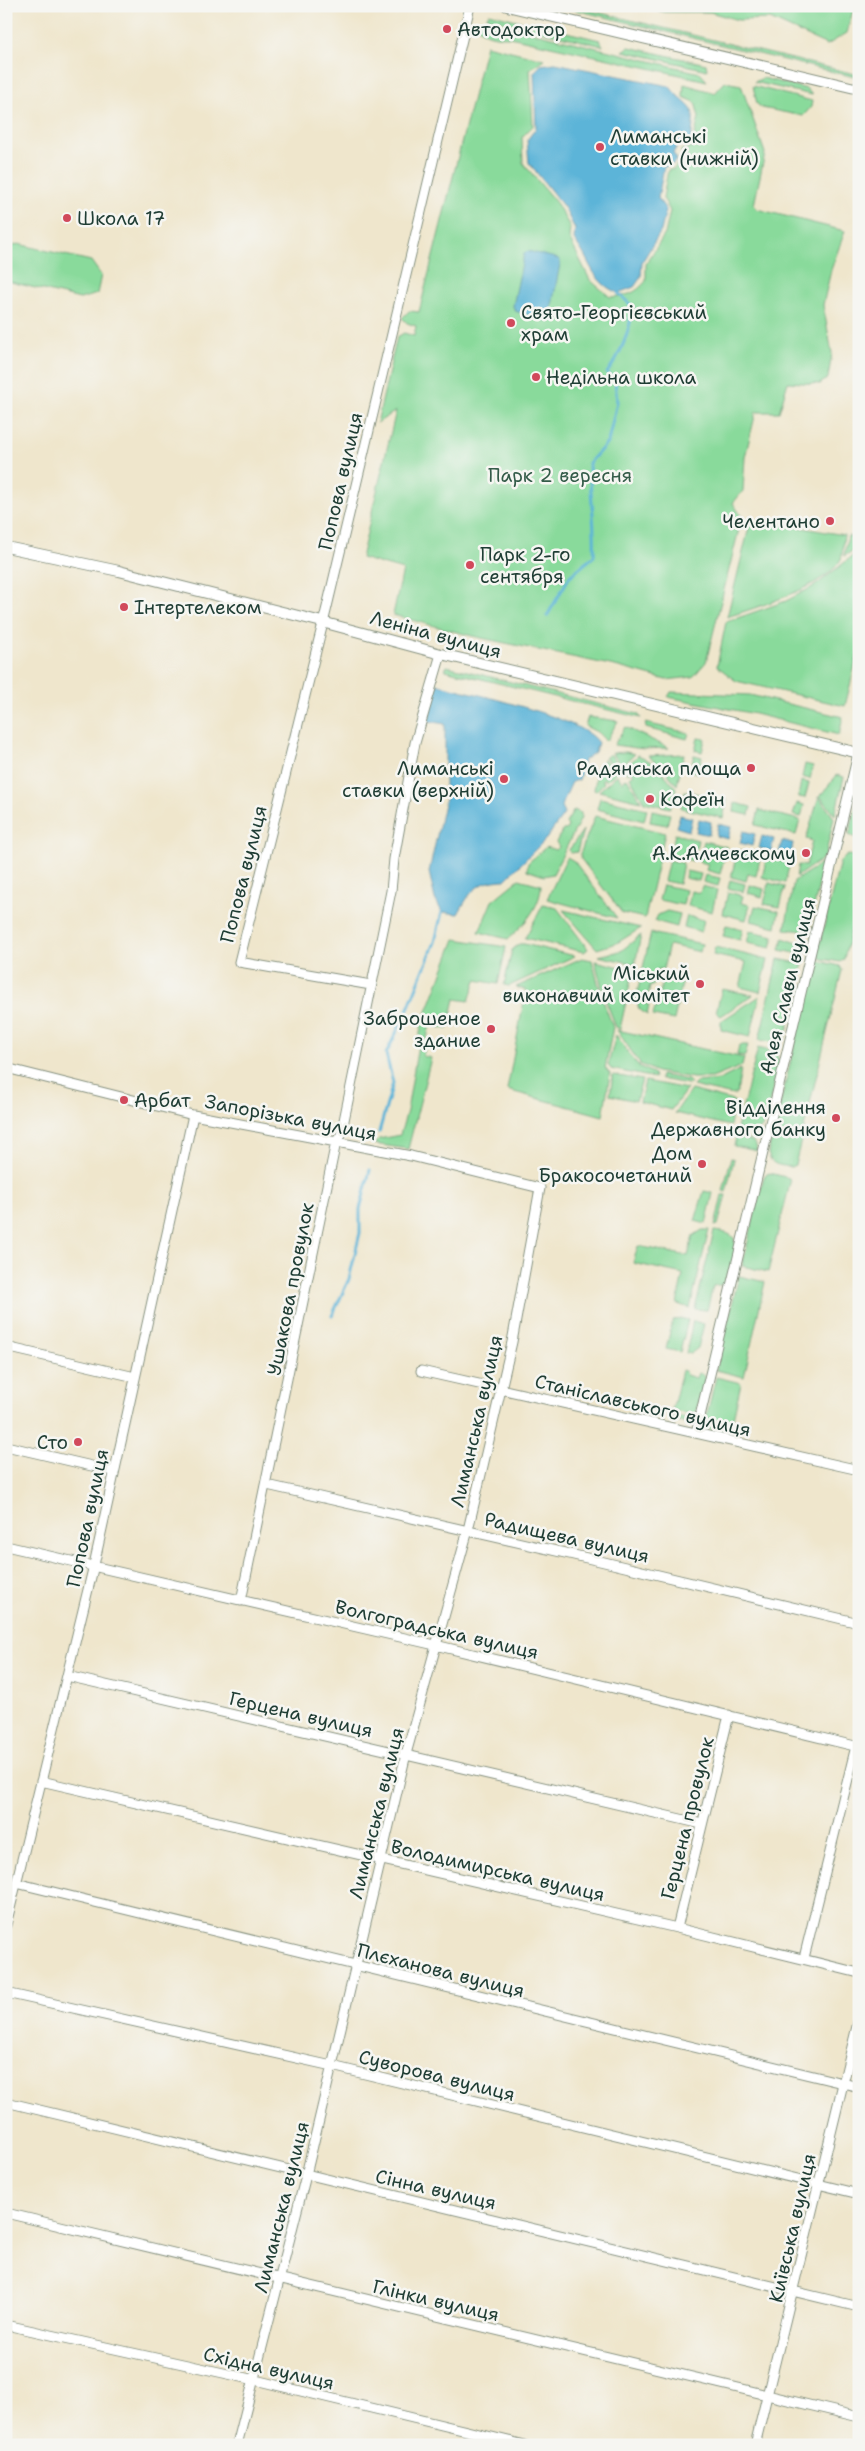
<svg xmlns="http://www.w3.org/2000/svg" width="865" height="2451" font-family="'Shantell Sans',sans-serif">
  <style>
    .green { fill: #89da9b; stroke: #548c68 }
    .water { fill: #5bb4d8; stroke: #3d7886 }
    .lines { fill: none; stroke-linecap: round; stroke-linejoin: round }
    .stream { stroke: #5bb4d8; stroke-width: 3 }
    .minor-casing { stroke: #879280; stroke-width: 11 }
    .tertiary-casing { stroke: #879280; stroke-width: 12 }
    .minor { stroke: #fff; stroke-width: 9 }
    .tertiary { stroke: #fff; stroke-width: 10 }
    .poi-dot { fill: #d1495b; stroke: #f6f6f2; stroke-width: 2 }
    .labels { text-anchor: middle; stroke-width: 5; stroke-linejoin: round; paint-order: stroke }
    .poi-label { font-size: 19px; fill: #1f3d34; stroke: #f6f6f2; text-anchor: start }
    .park-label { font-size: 19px; fill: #345c49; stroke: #f6f6f2 }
    .street-label { font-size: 19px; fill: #1f3d34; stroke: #f6f6f2 }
  </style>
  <rect width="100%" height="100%" fill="#f6f6f2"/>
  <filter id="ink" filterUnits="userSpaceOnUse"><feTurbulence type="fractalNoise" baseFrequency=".02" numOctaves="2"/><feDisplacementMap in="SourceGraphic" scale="10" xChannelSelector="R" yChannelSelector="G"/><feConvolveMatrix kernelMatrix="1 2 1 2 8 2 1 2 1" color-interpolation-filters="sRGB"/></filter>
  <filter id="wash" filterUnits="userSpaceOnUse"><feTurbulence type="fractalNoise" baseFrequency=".0096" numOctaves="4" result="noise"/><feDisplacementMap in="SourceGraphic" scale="20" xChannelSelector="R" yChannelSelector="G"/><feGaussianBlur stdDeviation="1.12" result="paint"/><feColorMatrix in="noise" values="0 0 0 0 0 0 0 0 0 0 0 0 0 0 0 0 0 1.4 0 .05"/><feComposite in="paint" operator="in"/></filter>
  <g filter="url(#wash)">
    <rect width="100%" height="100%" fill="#efe6cc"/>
    <path class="green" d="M559,6H572L859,75V78Z
      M629,6H854L847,33L827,45L770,19L738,20L710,12H665Z
      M489,13L528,23L527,28L487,17Z
      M477,21H486L700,73L707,81L510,37C496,37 483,35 474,24Z
      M532,24L600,40L603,46L531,29Z
      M486,45L544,59L530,69L533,126L522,137L523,163L557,204L570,227L569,238L590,280L610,297C627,296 635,294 646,281V264L665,234L670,211L663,198L668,170L674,169L682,159L681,150L692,147L699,117L695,102L683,97L684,84L715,93L725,82L741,85L765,153L754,205L757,209L845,231L831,270L823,305L832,353L828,378L820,384L788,382L779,412H756L745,457L743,491L733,503L742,517L706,662L693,677L666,680L615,666L472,636L393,615L403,570L361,558L396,411L377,423L397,337L404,333L414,336L416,326L407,323L402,318L409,311L419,312Z
      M629,47L706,64L707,70L623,51Z
      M763,78L807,89L812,95L754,82Z
      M753,86L812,101L811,107L803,116L762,108L757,104Z
      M18,244L91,261L101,275L97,294L80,299L7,281L6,248Z
      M751,519L844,535C843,542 843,553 841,559C828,586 755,608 727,617Z
      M848,536L859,538V547L844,556Z
      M859,551V649L845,706L736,681L717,666L726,622L786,601L816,585Z
      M447,666L638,714L641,718L445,670Z
      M671,692L750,695L843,717L839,735L755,714L668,697Z
      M588,717L618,721L606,741L597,732L585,726Z
      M645,723L689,733L687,739L646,728Z
      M625,727L669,748L644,749L614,745Z
      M698,738L705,739L702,752L695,750Z
      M626,752L635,754L622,766L612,753Z
      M610,754L621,768L606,781L604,778L602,780L604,783L596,791L594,790L597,772L604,759L611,768L614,766L605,758Z
      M684,754L677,785L662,767L648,756Z
      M638,755C654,761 665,775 676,788L670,808L644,802L630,777L634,774L631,771L627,773L625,768Z
      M694,755L702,757L698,773L690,771Z
      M805,764L813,766L810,779L802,777Z
      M617,775L622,782L627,778L641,801L599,791Z
      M837,775L844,777L835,815L820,796Z
      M801,781L809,783L805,798L798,797Z
      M685,791L727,800L723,818L681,808Z
      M859,794V839L849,835Z
      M819,797L834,818L825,857L796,877L798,865L806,866L812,841L806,839Z
      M600,798L647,809L644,821L597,809Z
      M735,803L751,807L749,815L734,812Z
      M797,803L804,805L801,817L793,815Z
      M574,810L581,813V818L553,874L544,876L527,870L528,863L546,847L556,850L559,847L556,842L563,830H566L568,826L566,823Z
      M652,810L670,814L667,825L650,822Z
      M759,810L800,820L796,835L755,825Z
      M595,816L665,833L645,918L622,913L581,859L580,854Z
      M583,830L577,852L570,853L569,850Z
      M675,834L698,840L693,861L670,855Z
      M704,841L727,847L720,874L706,870L708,864L699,862Z
      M738,850L761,855L756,876L748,874L746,881L731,877Z
      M848,855L859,856V898L844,959L841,962L822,959L818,956V951L840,861Z
      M567,857L574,861L617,918L547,899Z
      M767,858L790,863L785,883L762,877Z
      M669,860L683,863L679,884L664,881Z
      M824,862L810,925L803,931L785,929L794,881Z
      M686,871L701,874L699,881L685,878Z
      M705,875L720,878L718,886L703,882Z
      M519,879L541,885C541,907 523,926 508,939L479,932L492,901Z
      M730,880L745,884L743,892L728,888Z
      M769,883L785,887L780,907L764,904Z
      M663,885L686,890L683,905L659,900Z
      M750,885L764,889L762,897L748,893Z
      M702,886L717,890L712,912L688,906L691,891L700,893Z
      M728,892L743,896L741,903L750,905L746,920L723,914Z
      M543,905L557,908L588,949L584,952L525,938Z
      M755,906L779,911L776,927L751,921Z
      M563,910L641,928L617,943L597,949Z
      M667,911L680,914L677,927L655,921L658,915Z
      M687,916L704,920L701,932L684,927Z
      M726,925L743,929L740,940L723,936Z
      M750,931L774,936L771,948L747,943Z
      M651,933L702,944L700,952L669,945L663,969H658L653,986H650L646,1004L649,1006L647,1015L639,1009L636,998Z
      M641,935L635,964L598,956L621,951Z
      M783,938L801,944L805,955L780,950Z
      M455,939L506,947L498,984L476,980L469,1001L455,999L448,1029L430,1025L423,1056L431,1058L408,1149L374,1144L379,1139L400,1135L407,1111L421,1027Z
      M519,944H524L575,956L509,986L504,985L512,950Z
      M715,947L768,960L760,992L740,987L746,962L713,955Z
      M582,958L592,960L602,998L613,1027L605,1068L610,1074L603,1116L507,1090L526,990L516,987Z
      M778,959L803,964L786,1037L778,1043L759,1040Z
      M595,961L633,970L620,1029L616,1027L604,996Z
      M819,961L840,966L842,970L795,1165L791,1167C779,1165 771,1166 768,1153L815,963Z
      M663,975L683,979L674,1020L653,1016L655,1008H658Z
      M722,989L753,995L721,1016L716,1012Z
      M760,996L750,1037L721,1030V1021Z
      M617,1030L744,1058L742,1066L712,1078H693L657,1072L640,1064Z
      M616,1035L637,1065L654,1074L655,1078L611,1069L608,1065Z
      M739,1045H748L745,1056L737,1055Z
      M758,1048L775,1052L780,1062L764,1124C757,1135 748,1131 737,1129Z
      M741,1069L737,1093L733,1095L693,1086L697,1082L719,1080Z
      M613,1075L642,1080L636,1101L610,1095Z
      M661,1075L688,1080L691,1083L688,1084L660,1079Z
      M645,1081L687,1089L671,1110L640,1102Z
      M691,1090L734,1101L730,1126L675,1113Z
      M736,1137C745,1139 757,1139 757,1151L734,1146Z
      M731,1158L734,1159L726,1192L723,1191Z
      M770,1173L789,1178L790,1183L768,1272L742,1266L763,1180L765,1175Z
      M704,1191L713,1193L706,1224L695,1221Z
      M722,1195H726L718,1225L715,1226Z
      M702,1230H709L690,1308L677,1304L683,1274L633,1263L638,1246L688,1256L693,1236Z
      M714,1231C720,1232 728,1232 733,1237C740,1245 728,1275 726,1284L713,1286L707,1310L695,1309Z
      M739,1276L765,1282L744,1377L716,1370Z
      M684,1319L688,1320L680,1352L666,1349L673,1320Z
      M693,1321L704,1324L698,1348L690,1354L686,1353Z
      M682,1370L685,1371L686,1375L696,1378L698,1373L703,1374L705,1379L695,1415L672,1411Z
      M716,1377L741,1383L732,1423L706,1418Z
      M672,1415L692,1419L688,1423L670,1420Z
      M706,1422L731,1427L727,1432C717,1433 709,1432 706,1422Z"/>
    <path class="water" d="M555,63L669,86C691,113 697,100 691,140L678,145L673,153L677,159L673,164L664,167L658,198L666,210L661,231L642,262L641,277L634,287L618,293C591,282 591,260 574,240L575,229L564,207L529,163L527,140L536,128L534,72L541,65Z
      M528,251L559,259L560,264L549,321L515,311L513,306L524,254Z
      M437,684C469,693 583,717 598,743L595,752L584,760L579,780L572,782L561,806L564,814L546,839L505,880C476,881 471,891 458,914L442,912L435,899L429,872L445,799V724L428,721Z
      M680,815L692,818L689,831L676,827Z
      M699,819L711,822L709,835L696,832Z
      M718,824L731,827L728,839L716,836Z
      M743,831L755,834L752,846L740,843Z
      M762,836L774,839L771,851L759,848Z
      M782,841L793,843L791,855L779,853Z"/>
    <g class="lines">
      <path class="stream" d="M547,616L570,576L594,556C596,525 590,494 589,463L608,442L617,402L615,380L607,373C622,352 629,333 633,307L618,293
        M379,1132L393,1083L386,1054L409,1006L435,942L442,912
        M332,1316L349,1279L360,1233V1209L370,1170"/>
    </g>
  </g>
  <g filter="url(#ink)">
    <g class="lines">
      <g class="minor-casing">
        <path id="minor" d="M371,985L239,962L327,607L470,6
          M6,1068L193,1115L411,1156L540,1188L512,1342L468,1530L406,1754L306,2175L237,2445
          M6,1347L135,1377
          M421,1371L859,1470
          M696,1433L859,750
          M6,1446L113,1471
          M267,1485L600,1561L859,1623
          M6,1546L435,1645L859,1747
          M241,1601L336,1142L341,1135L391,891L394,859L415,743L441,654
          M67,1676L702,1824
          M41,1781L677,1928L859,1973
          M16,1883L859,2087
          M6,1925L94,1565L193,1115
          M677,1928L729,1715
          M804,1958L856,1746
          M6,1993L332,2066L859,2194
          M6,2102L859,2307
          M6,2213L859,2417
          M6,2325L255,2380L525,2445
          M755,2445L859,2018"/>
      </g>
      <g class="tertiary-casing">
        <path id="tertiary" d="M507,6L859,89
          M6,547L119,571L322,622L441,654L859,753"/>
      </g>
      <use href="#minor" class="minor"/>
      <use href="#tertiary" class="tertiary"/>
    </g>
  </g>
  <g class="poi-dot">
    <circle cx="447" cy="29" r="5"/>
    <circle cx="600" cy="147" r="5"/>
    <circle cx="67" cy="218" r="5"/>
    <circle cx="511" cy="323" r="5"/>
    <circle cx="536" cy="377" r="5"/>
    <circle cx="830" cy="521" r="5"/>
    <circle cx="470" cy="565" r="5"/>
    <circle cx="124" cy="607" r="5"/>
    <circle cx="751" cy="768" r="5"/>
    <circle cx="504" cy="779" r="5"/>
    <circle cx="650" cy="799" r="5"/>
    <circle cx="806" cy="853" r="5"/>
    <circle cx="700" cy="984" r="5"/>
    <circle cx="491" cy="1029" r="5"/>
    <circle cx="124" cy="1100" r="5"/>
    <circle cx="836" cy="1118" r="5"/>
    <circle cx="702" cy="1164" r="5"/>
    <circle cx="78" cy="1442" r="5"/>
  </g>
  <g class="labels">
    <g class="poi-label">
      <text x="457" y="36">Автодоктор</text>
      <text x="610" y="143">Лиманські<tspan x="610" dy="22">ставки (нижній)</tspan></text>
      <text x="77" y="225">Школа 17</text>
      <text x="521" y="319">Свято-Георгієвський<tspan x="521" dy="22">храм</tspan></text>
      <text x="546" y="384">Недільна школа</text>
      <text x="820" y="528" text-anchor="end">Челентано</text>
      <text x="480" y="561">Парк 2-го<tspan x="480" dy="22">сентября</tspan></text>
      <text x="134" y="614">Інтертелеком</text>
      <text x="494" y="775" text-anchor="end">Лиманські<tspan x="494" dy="22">ставки (верхній)</tspan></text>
      <text x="741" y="775" text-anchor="end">Радянська площа</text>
      <text x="660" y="806">Кофеїн</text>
      <text x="796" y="860" text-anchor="end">А.К.Алчевскому</text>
      <text x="690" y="980" text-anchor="end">Міський<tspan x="690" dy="22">виконавчий комітет</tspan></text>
      <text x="481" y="1025" text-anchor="end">Заброшеное<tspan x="481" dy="22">здание</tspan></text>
      <text x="134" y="1107">Арбат</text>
      <text x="826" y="1114" text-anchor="end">Відділення<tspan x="826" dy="22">Державного банку</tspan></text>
      <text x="692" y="1160" text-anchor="end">Дом<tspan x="692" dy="22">Бракосочетаний</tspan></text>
      <text x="68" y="1449" text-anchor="end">Сто</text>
    </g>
    <g class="park-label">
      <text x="560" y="482">Парк 2 вересня</text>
    </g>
    <g class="street-label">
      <text transform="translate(340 481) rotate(-77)" y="7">Попова вулиця</text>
      <text transform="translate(436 634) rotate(15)" y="7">Леніна вулиця</text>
      <text transform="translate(243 874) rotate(-76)" y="7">Попова вулиця</text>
      <text transform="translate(787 986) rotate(-76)" y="7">Алея Слави вулиця</text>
      <text transform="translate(291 1117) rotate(11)" y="7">Запорізька вулиця</text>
      <text transform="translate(290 1289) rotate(-79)" y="7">Ушакова провулок</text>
      <text transform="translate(643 1405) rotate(13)" y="7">Станіславського вулиця</text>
      <text transform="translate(476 1421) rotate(-77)" y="7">Лиманська вулиця</text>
      <text transform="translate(87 1518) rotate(-78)" y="7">Попова вулиця</text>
      <text transform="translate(567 1537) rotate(13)" y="7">Радищева вулиця</text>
      <text transform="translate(437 1629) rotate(13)" y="7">Волгоградська вулиця</text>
      <text transform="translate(301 1714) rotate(13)" y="7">Герцена вулиця</text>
      <text transform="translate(376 1813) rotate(-76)" y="7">Лиманська вулиця</text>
      <text transform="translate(687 1818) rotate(-76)" y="7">Герцена провулок</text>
      <text transform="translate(498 1870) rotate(13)" y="7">Володимирська вулиця</text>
      <text transform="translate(441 1970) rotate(14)" y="7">Плєханова вулиця</text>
      <text transform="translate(437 2075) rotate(14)" y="7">Суворова вулиця</text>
      <text transform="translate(436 2189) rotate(13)" y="7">Сінна вулиця</text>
      <text transform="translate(281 2207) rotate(-76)" y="7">Лиманська вулиця</text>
      <text transform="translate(792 2228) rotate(-77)" y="7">Київська вулиця</text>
      <text transform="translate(436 2300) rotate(13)" y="7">Глінки вулиця</text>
      <text transform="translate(269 2368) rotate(13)" y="7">Східна вулиця</text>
    </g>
  </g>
  <rect width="865" height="2451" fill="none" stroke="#f6f6f2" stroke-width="25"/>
</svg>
